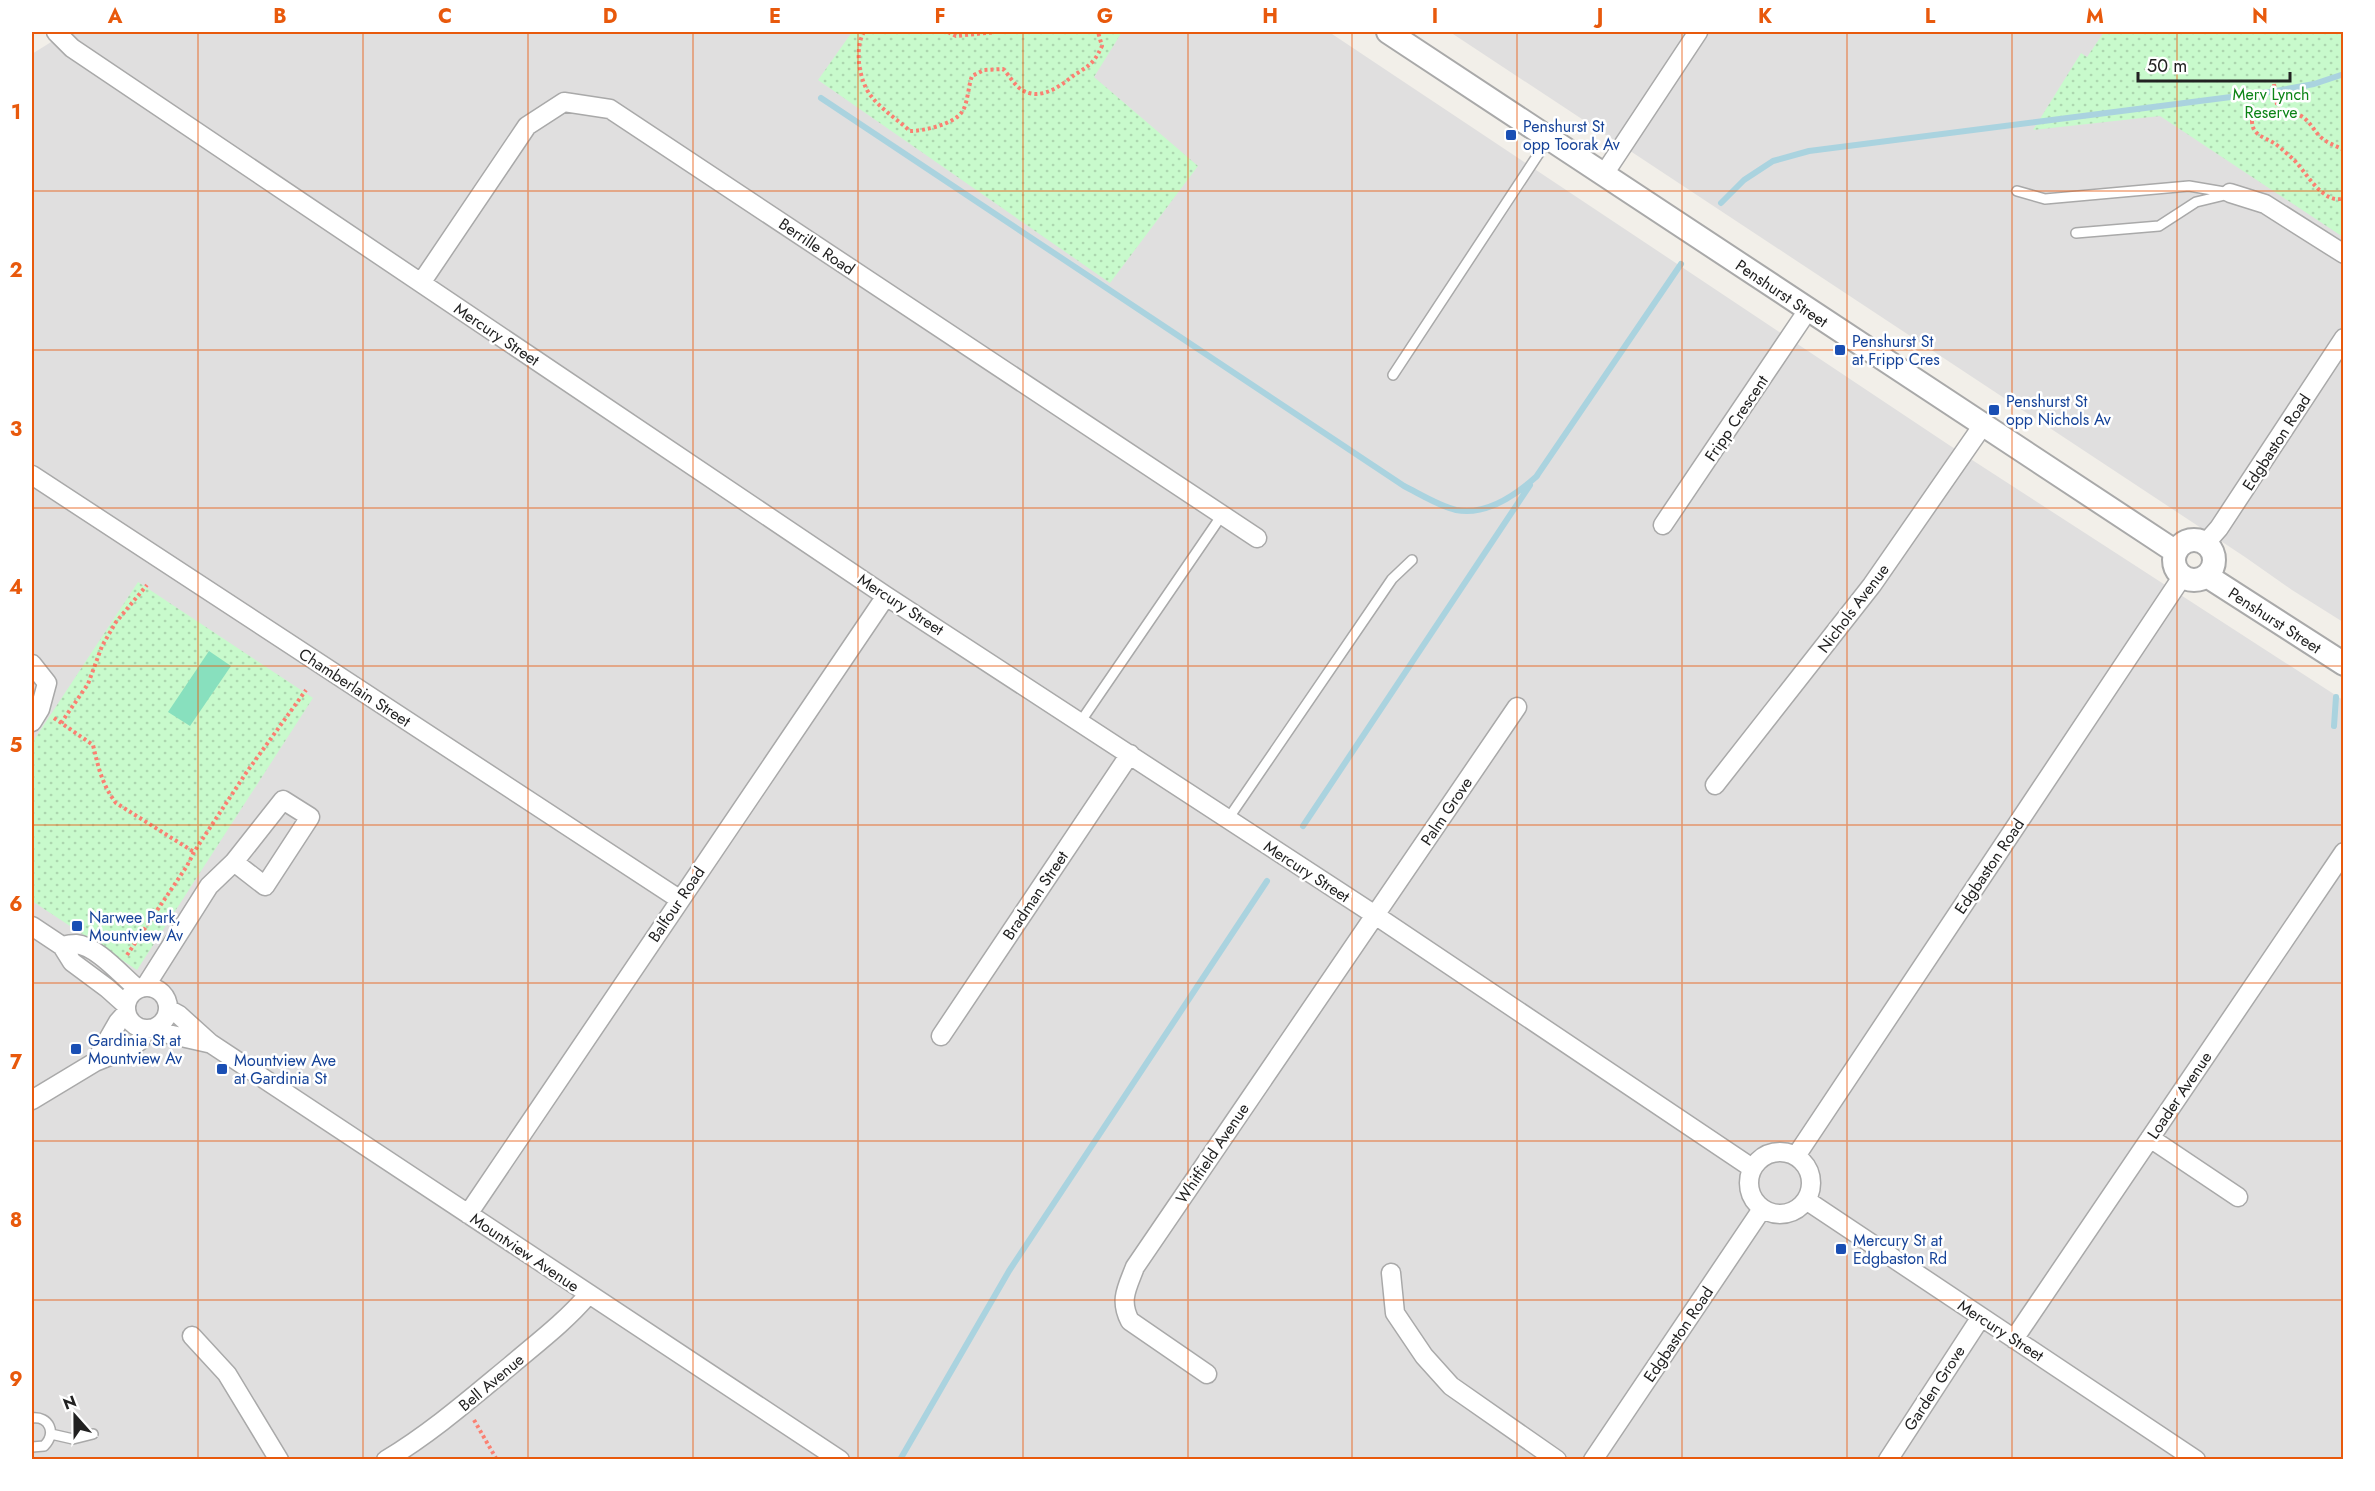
<svg xmlns="http://www.w3.org/2000/svg" width="2375" height="1491" font-family="Jost,sans-serif">
  <style>
    .residential { fill: #e0dfdf }
    .park { fill: url(#park-dots) }
    .pitch { fill: #88e0be }
    .lines { fill: none; stroke-linecap: round; stroke-linejoin: round }
    .stream { stroke: #aad3df; stroke-width: 6 }
    .service-casing { stroke: #a9a9a9; stroke-width: 12 }
    .minor-casing { stroke: #a9a9a9; stroke-width: 21 }
    .tertiary-casing { stroke: #a9a9a9; stroke-width: 26 }
    .path { stroke: #fa8072; stroke-width: 4; stroke-dasharray: 3 3; stroke-linecap: butt }
    .service { stroke: #fff; stroke-width: 9 }
    .minor { stroke: #fff; stroke-width: 18 }
    .tertiary { stroke: #fff; stroke-width: 22 }
    .grid { fill: none; stroke: #e8590c; stroke-width: 1.5; stroke-opacity: 0.55 }
    .transit-dot { fill: #1a4fb4; stroke: #fff; stroke-width: 2 }
    .labels { text-anchor: middle; stroke-width: 5; stroke-linejoin: round; paint-order: stroke }
    .park-label { font-size: 16px; fill: #0c8416; stroke: #fff }
    .transit-label { font-size: 16px; fill: #164399; stroke: #fff; text-anchor: start }
    .street-label { font-size: 16px; fill: #222; stroke: #fff }
    .neatline { fill: none; stroke: #e8590c; stroke-width: 2 }
    .grid-label { font-size: 20px; text-anchor: middle; font-weight: bold; fill: #e8590c }
  </style>
  <defs>
    <pattern id="park-dots" width="8" height="8" patternUnits="userSpaceOnUse" patternTransform="scale(1.5)"><rect width="8" height="8" fill="#c8facc"/><path d="M2 2h.1M6 6h.1" fill="none" stroke="#acd6af" stroke-width="1.8" stroke-linecap="round"/></pattern>
  </defs>
  <rect width="100%" height="100%" fill="#f2efe9"/>
  <path class="residential" d="M67,32H1329L1949,445L2343,700V1459H32V54Z
    M1450,32H2343V622L2292,590L2245,557Z"/>
  <path class="park" d="M852,32H1122L1094,77L1198,166L1110,283L818,80Z
    M2104,32H2343V237L2160,116L2033,130L2081,53L2087,57Z
    M138,582L313,698L137,970L32,901V743Z"/>
  <path class="pitch" d="M209,651L231,666L190,726L168,712Z"/>
  <g class="lines">
    <path class="stream" d="M821,98L1404,486C1420,494 1439,506 1456,510C1486,516 1517,494 1537,476
      M1721,203L1744,180L1773,161L1809,151L2270,92L2314,84L2344,74
      M1536,477L1681,264
      M2334,726L2336,697
      M1303,826L1530,485
      M901,1458L1009,1271L1267,881"/>
    <g class="service-casing">
      <path id="service" d="M2017,191L2045,199L2189,186L2230,193
        M2076,233L2159,226L2196,202L2225,195
        M1393,375L1549,138
        M1081,721L1222,515
        M1228,819L1392,579L1412,560
        M32,1418C49,1416 57,1433 44,1446L32,1447
        M51,1434L73,1439L93,1434"/>
    </g>
    <g class="minor-casing">
      <path id="minor" d="M56,32L72,48L886,596L1375,915L1752,1168
        M1604,174L1698,32
        M2230,193L2265,204L2344,254
        M421,283L527,126L564,102L610,109L1257,538
        M32,475L679,899
        M1663,525L1808,310
        M2205,544L2219,528L2344,338
        M32,664L47,683L40,709L32,722
        M1715,785L1872,585L1983,425
        M32,926L62,946L72,962L107,988L126,1005
        M62,946C66,945 72,944 76,944C97,946 122,976 138,989
        M145,987L209,886L234,862L283,800L310,817L265,886L234,862
        M126 1008a21 21 0 1 1 42 0a21 21 0 1 1-42 0Z
        M168,1009L179,1015L210,1043L840,1460
        M156,1027L168,1034L208,1043
        M941,1036L1130,754
        M95,1062L118,1022L126,1013
        M32,1100L95,1062L130,1048L141,1040L145,1029
        M2150,1138L2238,1197
        M1749 1183a31 31 0 1 1 62 0a31 31 0 1 1-62 0Z
        M1796,1156L2182,577
        M1806,1200L2196,1460
        M468,1214L886,596
        M1391,1273L1395,1313L1424,1356L1451,1386L1557,1460
        M192,1336L227,1374L279,1460
        M2014,1339L2344,852
        M1207,1374L1130,1321C1119,1300 1127,1288 1135,1267L1517,707
        M386,1460C431,1433 470,1399 510,1366C537,1343 565,1322 588,1295
        M1593,1460L1762,1209
        M1888,1460L1981,1317"/>
    </g>
    <g class="tertiary-casing">
      <path id="tertiary" d="M1388,32L2176,552
        M2174 560a20 20 0 1 1 40 0a20 20 0 1 1-40 0Z
        M2207,576L2344,664"/>
    </g>
    <path class="path" d="M864,32C854,48 859,81 871,96C881,109 898,120 910,131C924,131 954,124 962,112C968,103 968,87 972,76L984,70L1003,69C1009,75 1015,86 1022,90C1039,100 1056,89 1069,79C1086,66 1092,68 1102,46L1098,32
      M948,32L956,36L996,32
      M2274,84L2278,111
      M2344,150C2337,146 2329,144 2323,139C2315,133 2312,124 2304,118C2292,108 2261,109 2252,121C2252,135 2264,137 2274,143C2280,147 2286,153 2292,158C2306,171 2323,206 2344,198
      M54,718L93,745C98,766 102,785 116,803L194,852
      M61,723L88,684L102,646L116,622L147,585
      M127,955L187,866L194,852L246,773L306,690
      M474,1420L497,1460"/>
    <use href="#service" class="service"/>
    <use href="#minor" class="minor"/>
    <use href="#tertiary" class="tertiary"/>
  </g>
  <path class="grid" d="M198,32V1460M363,32V1460M528,32V1460M693,32V1460M858,32V1460M1023,32V1460M1188,32V1460M1352,32V1460M1517,32V1460M1682,32V1460M1847,32V1460M2012,32V1460M2177,32V1460M32,191H2344M32,350H2344M32,508H2344M32,666H2344M32,825H2344M32,983H2344M32,1141H2344M32,1300H2344"/>
  <g class="transit-dot">
    <rect x="1505" y="129" width="12" height="12" rx="3"/>
    <rect x="1834" y="344" width="12" height="12" rx="3"/>
    <rect x="1988" y="404" width="12" height="12" rx="3"/>
    <rect x="71" y="920" width="12" height="12" rx="3"/>
    <rect x="70" y="1043" width="12" height="12" rx="3"/>
    <rect x="216" y="1063" width="12" height="12" rx="3"/>
    <rect x="1835" y="1243" width="12" height="12" rx="3"/>
  </g>
  <g class="labels">
    <g class="park-label">
      <text x="2271" y="100">Merv Lynch<tspan x="2271" dy="18">Reserve</tspan></text>
    </g>
    <g class="transit-label">
      <text x="1523" y="132">Penshurst St<tspan x="1523" dy="18">opp Toorak Av</tspan></text>
      <text x="1852" y="347">Penshurst St<tspan x="1852" dy="18">at Fripp Cres</tspan></text>
      <text x="2006" y="407">Penshurst St<tspan x="2006" dy="18">opp Nichols Av</tspan></text>
      <text x="89" y="923">Narwee Park,<tspan x="89" dy="18">Mountview Av</tspan></text>
      <text x="88" y="1046">Gardinia St at<tspan x="88" dy="18">Mountview Av</tspan></text>
      <text x="234" y="1066">Mountview Ave<tspan x="234" dy="18">at Gardinia St</tspan></text>
      <text x="1853" y="1246">Mercury St at<tspan x="1853" dy="18">Edgbaston Rd</tspan></text>
    </g>
    <g class="street-label">
      <text transform="translate(817 246) rotate(34)" y="6">Berrille Road</text>
      <text transform="translate(1782 293) rotate(34)" y="6">Penshurst Street</text>
      <text transform="translate(497 334) rotate(34)" y="6">Mercury Street</text>
      <text transform="translate(1736 418) rotate(-56)" y="6">Fripp Crescent</text>
      <text transform="translate(2276 442) rotate(-57)" y="6">Edgbaston Road</text>
      <text transform="translate(901 604) rotate(33)" y="6">Mercury Street</text>
      <text transform="translate(1853 608) rotate(-53)" y="6">Nichols Avenue</text>
      <text transform="translate(2275 620) rotate(33)" y="6">Penshurst Street</text>
      <text transform="translate(355 687) rotate(33)" y="6">Chamberlain Street</text>
      <text transform="translate(1446 811) rotate(-56)" y="6">Palm Grove</text>
      <text transform="translate(1989 866) rotate(-56)" y="6">Edgbaston Road</text>
      <text transform="translate(1307 871) rotate(33)" y="6">Mercury Street</text>
      <text transform="translate(1035 895) rotate(-56)" y="6">Bradman Street</text>
      <text transform="translate(676 904) rotate(-56)" y="6">Balfour Road</text>
      <text transform="translate(2179 1095) rotate(-56)" y="6">Loader Avenue</text>
      <text transform="translate(1212 1153) rotate(-56)" y="6">Whitfield Avenue</text>
      <text transform="translate(525 1252) rotate(34)" y="6">Mountview Avenue</text>
      <text transform="translate(2001 1330) rotate(33)" y="6">Mercury Street</text>
      <text transform="translate(1678 1334) rotate(-56)" y="6">Edgbaston Road</text>
      <text transform="translate(491 1382) rotate(-40)" y="6">Bell Avenue</text>
      <text transform="translate(1934 1388) rotate(-57)" y="6">Garden Grove</text>
    </g>
  </g>
  <rect width="2375" height="1491" fill="none" stroke="#ffffff" stroke-width="66"/>
  <g transform="translate(75 1416) rotate(339)" stroke="#ffffff" stroke-width="4.5" paint-order="stroke">
  <path d="M0-4.5L10 22L0 15L-10 22Z" fill="#222222"/>
  <text y="-9" font-size="16" font-weight="bold" text-anchor="middle" fill="#222222">N</text>
  </g>
  <path d="M2138 72v9h152v-9" fill="none" stroke="#222222" stroke-width="3"/>
  <text x="2147" y="72" font-size="18" fill="#222222" stroke="#ffffff" stroke-width="4.5" paint-order="stroke">50 m</text>
  <rect x="33" y="33" width="2309" height="1425" class="neatline"/>
  <g class="grid-label">
    <text x="115" y="23">A</text>
    <text x="280" y="23">B</text>
    <text x="445" y="23">C</text>
    <text x="610" y="23">D</text>
    <text x="775" y="23">E</text>
    <text x="940" y="23">F</text>
    <text x="1105" y="23">G</text>
    <text x="1270" y="23">H</text>
    <text x="1435" y="23">I</text>
    <text x="1600" y="23">J</text>
    <text x="1765" y="23">K</text>
    <text x="1930" y="23">L</text>
    <text x="2095" y="23">M</text>
    <text x="2260" y="23">N</text>
    <text x="16" y="119">1</text>
    <text x="16" y="277">2</text>
    <text x="16" y="436">3</text>
    <text x="16" y="594">4</text>
    <text x="16" y="752">5</text>
    <text x="16" y="911">6</text>
    <text x="16" y="1069">7</text>
    <text x="16" y="1227">8</text>
    <text x="16" y="1386">9</text>
  </g>
</svg>
